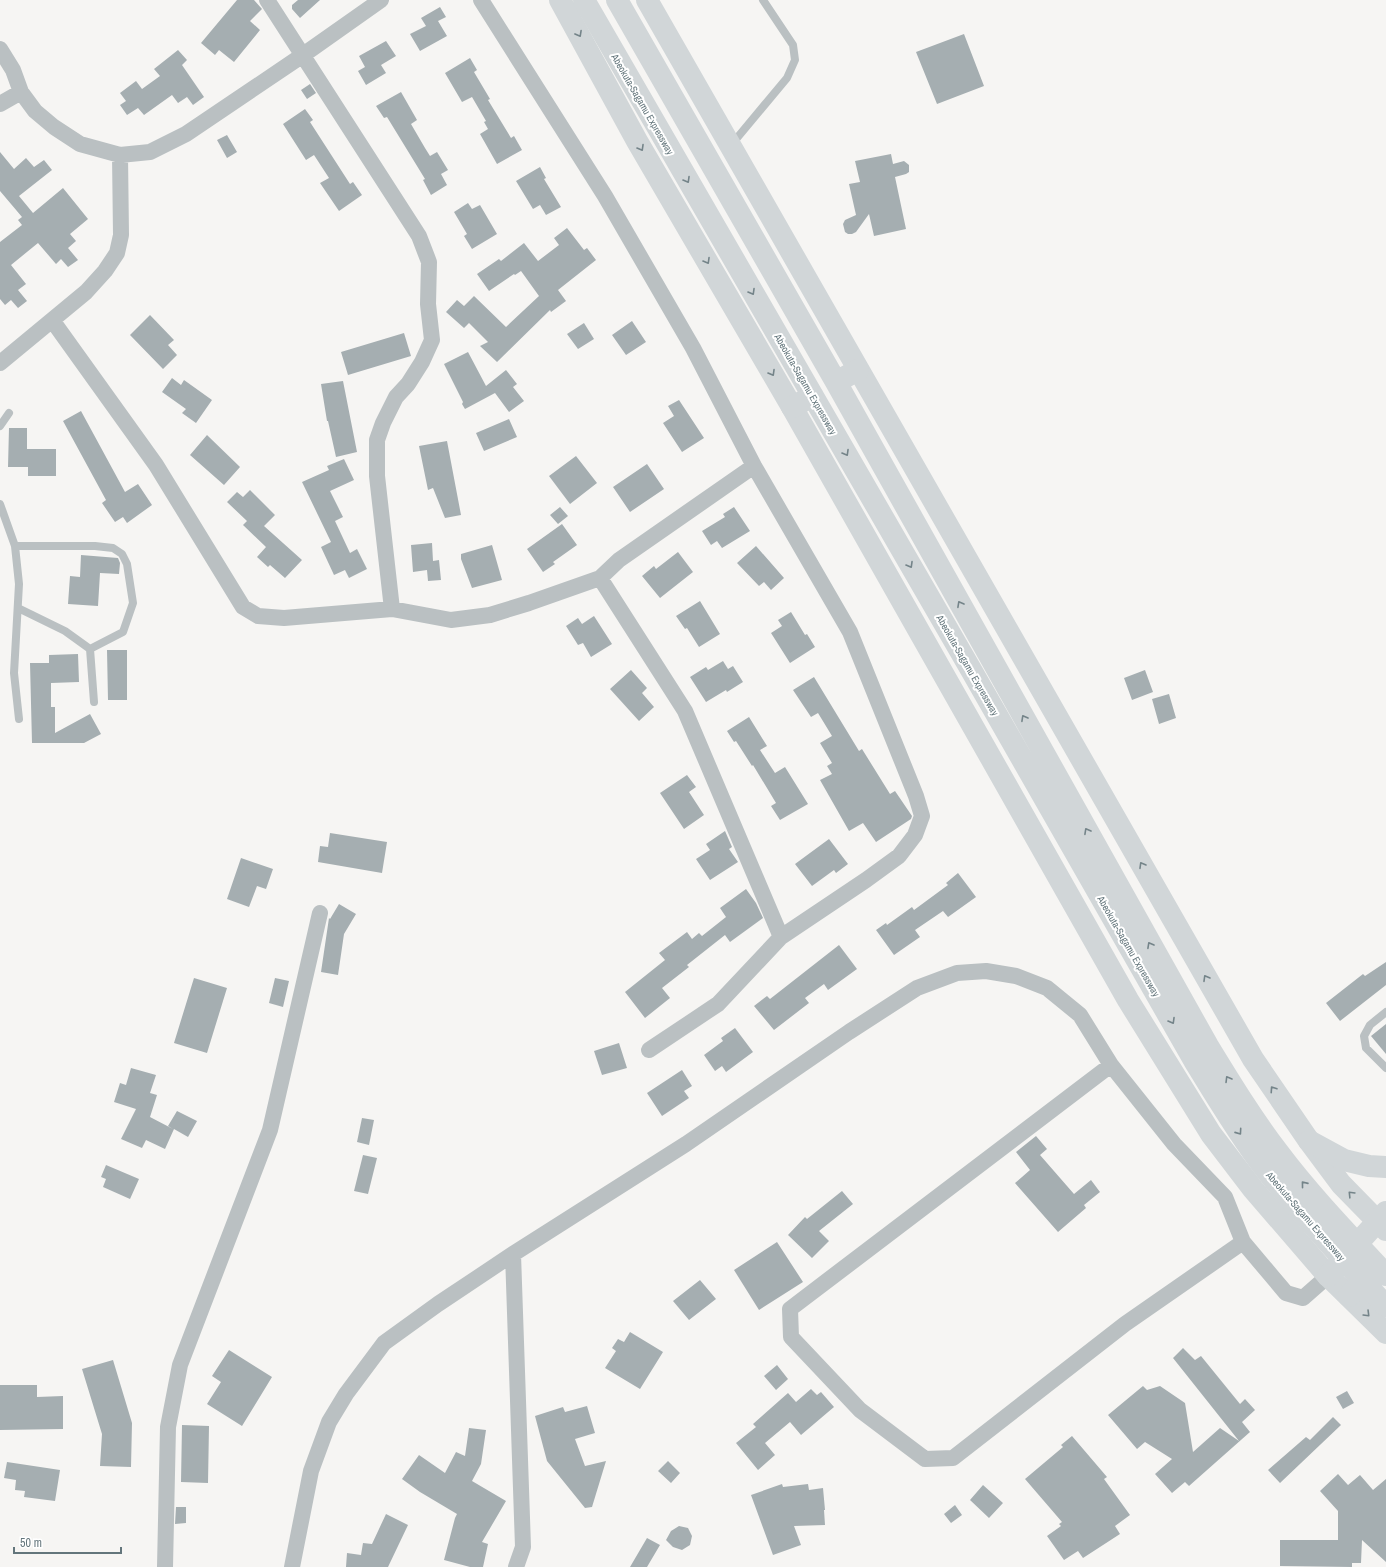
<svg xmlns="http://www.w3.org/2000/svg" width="1386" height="1567" font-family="'Archivo Narrow',sans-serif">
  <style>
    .building { fill: #a5aeb1 }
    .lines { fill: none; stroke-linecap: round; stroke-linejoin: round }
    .service { stroke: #bac0c2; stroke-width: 8 }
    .minor { stroke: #bac0c2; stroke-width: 16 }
    .primary { stroke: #d1d6d8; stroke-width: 22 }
    .trunk { stroke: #d1d6d8; stroke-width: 22 }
    .oneway { stroke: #748489 }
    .labels { text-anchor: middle; stroke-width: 4; stroke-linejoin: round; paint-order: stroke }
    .street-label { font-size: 10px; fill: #63757b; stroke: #fff }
  </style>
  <rect width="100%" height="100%" fill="#f6f5f3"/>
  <path class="building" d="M237,0H254L262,9L250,21L260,30L234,62L219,50L215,55L201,43Z
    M298,0H320L300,18L292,9V5Z
    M440,7L446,17L438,21L447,36L420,51L410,34L426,26L421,18Z
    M964,34L984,86L937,104L916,52Z
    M386,41L396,56L381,65L386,73L366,85L358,71L365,67L359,56Z
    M178,50L187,60L182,65L204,97L193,105L187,97L178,103L172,95L144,115L138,108L127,115L120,105L126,101L120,93L136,81L142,89L160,76L154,69Z
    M470,58L477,70L474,72L490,99L488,100L511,138L514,136L522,150L497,164L480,134L488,129L484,122L486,121L472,97L462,102L445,73Z
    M310,84L316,93L307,99L301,90Z
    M401,92L417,120L411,124L425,148L430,156L437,152L448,170L441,174L447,185L431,195L423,180L425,179L387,117L384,118L376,106Z
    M305,109L313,120L310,122L350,184L353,182L362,195L339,211L320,183L329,178L314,155L306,160L283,124Z
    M227,135L237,152L227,158L217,140Z
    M0,152L14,169L26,158L34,167L44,160L52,170L19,196L33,213L63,188L88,219L70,234L76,241L68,248L78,260L68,267L61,259L56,264L38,243L11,265L26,284L18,290L27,301L18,308L11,300L5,305L0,299V242L22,225L18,220L22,217L0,191Z
    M891,154L893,164L904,161L909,165V172L906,174L895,177L906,229L874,236L869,214L856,232L852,234H848L845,232L843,224L845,220L856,215L849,184L860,182L855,161Z
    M540,167L546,178L544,179L561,207L546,215L540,205L533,209L516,181Z
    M468,203L472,209L480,205L497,234L472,249L464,236L467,234L454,212Z
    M567,228L584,250L587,248L596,260L558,290L566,301L551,312L550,310L497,362L480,346L488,342L469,323L464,328L446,312L457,300L464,306L474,296L506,327L539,296L521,271L515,275L514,274L489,291L477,274L499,259L501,261L524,243L538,261L559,245L554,238Z
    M150,315L174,340L168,345L177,355L163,369L130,335Z
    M632,321L646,342L626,355L612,335Z
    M584,323L594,339L578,349L567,334Z
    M404,333L411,356L348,375L341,352Z
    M468,352L486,386L506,370L517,384L513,387L524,401L509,412L495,393L465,409L462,404L463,402L444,364Z
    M172,378L181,385L184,380L212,400L196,423L182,413L186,409L162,392Z
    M343,381L357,452L336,457L328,421H327L321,384Z
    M679,400L704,438L682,452L663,423L674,416L668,406Z
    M81,411L125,492L138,484L152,505L127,523L123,517L115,522L102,503L106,500L63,421Z
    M509,419L517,437L484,451L476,433Z
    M9,428H27V449H56V476H28V467H8Z
    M207,435L240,467L224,485L190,455Z
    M447,441L461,515L445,518L433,488L428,490L419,446Z
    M576,456L597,483L570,504L549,476Z
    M344,459L354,480L330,491L343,517L335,521L350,553L357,549L367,569L349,578L345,570L334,575L321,547L331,542L302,482L329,470L327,466Z
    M647,464L664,489L630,512L613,487Z
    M250,490L275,515L264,526L302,560L285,578L270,565L268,567L257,557L266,547L243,525L247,521L227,502L237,492L243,497Z
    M560,507L568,516L558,524L550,515Z
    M734,507L750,531L722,548L717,541L711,545L702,531L725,517L723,514Z
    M562,524L577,545L553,562L555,564L543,572L527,549Z
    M432,543L433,561L439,560L441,580L428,581L427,570L413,572L411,545Z
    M492,545L502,580L472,588L461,559V554Z
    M756,546L784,578L771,590L764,582L759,586L737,563Z
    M678,552L693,572L660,598L642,576L654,566L656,569Z
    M81,555L118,558L120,563L119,574L100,573L98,606L68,604L70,576L80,577Z
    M700,601L720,634L699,647L687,628L685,629L676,616Z
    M791,612L805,635L807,634L815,647L790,663L771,633L782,626L778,620Z
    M594,616L612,644L591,657L583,643L578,645L566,626L578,618L582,624Z
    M107,650H127V700H108Z
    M78,654L79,682L51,683V707H55V733L90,714L101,734L84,743H32L30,663H49V655Z
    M723,661L728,669L733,666L743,682L727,692L726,690L706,702L690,677L706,667L708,670Z
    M631,670L647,688L642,693L654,707L639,721L610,689Z
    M1145,670L1153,692L1132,700L1124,678Z
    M814,677L859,751L862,749L890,794L895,791L912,816L911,819L876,842L863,823L849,831L820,780L832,774L827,766L832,763L820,743L832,736L818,713L811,717L793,690Z
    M1169,694L1176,718L1159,724L1152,699Z
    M749,717L767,746L760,750L775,773L785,767L808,804L780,820L771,806L776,803L753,765L752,766L736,741L734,742L727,731Z
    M687,775L696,787L689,792L704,815L684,829L660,793Z
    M725,831L732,847L729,849L738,862L710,880L696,859L710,850L706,844Z
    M330,833L387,842L382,873L318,862L320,846L328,847Z
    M829,839L848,864L836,873L834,870L812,886L795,864Z
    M241,858L273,869L266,889L257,886L249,907L227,899Z
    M958,873L976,897L948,917L943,911L915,930L920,937L894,955L876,930L886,923L887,925L912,907L914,910L948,885L946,883Z
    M746,889L756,903L763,918L730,942L725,935L687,965L689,967L662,988L670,998L645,1018L625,992L665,960L659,953L687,932L692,939L699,933L702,936L726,917L720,908Z
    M339,904L356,914L344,934L338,975L321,972L329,918L330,919Z
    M839,945L857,969L828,990L824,984L805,998L809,1003L774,1030L754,1006L767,996L770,999Z
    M1386,962V985L1340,1021L1326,1003L1363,974L1365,976Z
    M194,978L227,988L207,1053L174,1043Z
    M275,978L289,981L283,1007L269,1003Z
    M1386,1024V1054L1371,1036Z
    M735,1028L753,1052L726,1072L722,1066L715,1071L704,1055L723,1041L721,1038Z
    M619,1043L627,1068L602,1075L594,1051Z
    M131,1068L156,1075L150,1093L157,1095L150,1117L173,1129L168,1126L177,1111L197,1121L188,1137L174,1129L165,1149L146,1140L142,1148L121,1139L136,1109L114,1102L120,1083L126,1085Z
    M682,1070L692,1086L684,1091L689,1098L662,1116L647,1093Z
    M362,1118L374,1120L369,1145L357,1142Z
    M1036,1136L1047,1149L1040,1155L1074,1194L1091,1180L1100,1192L1084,1205L1086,1208L1058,1232L1015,1183L1030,1170L1016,1152Z
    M363,1155L377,1158L368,1194L354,1191Z
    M106,1165L139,1179L130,1199L103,1187L106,1179L101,1177Z
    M842,1191L853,1204L819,1231L829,1241L812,1258L788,1235L805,1217L807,1219Z
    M777,1242L803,1282L759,1310L734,1270Z
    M700,1280L716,1299L689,1320L673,1301Z
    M630,1332L663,1352L640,1389L605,1368L616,1351L612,1348L618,1339L624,1342Z
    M1183,1348L1195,1360L1201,1356L1240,1404L1245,1399L1255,1410L1242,1422L1250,1432L1189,1486L1185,1482L1172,1493L1155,1474L1172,1459L1145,1442L1137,1449L1108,1415L1143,1386L1147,1390L1160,1386L1185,1403L1193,1452L1220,1428L1239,1441L1173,1358Z
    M229,1350L272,1377L242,1426L207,1404L221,1382L212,1376Z
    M113,1360L132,1423L131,1467L100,1466L102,1434L82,1369Z
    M777,1365L788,1379L776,1390L764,1376Z
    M0,1385H37V1397L63,1396V1429L0,1430Z
    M811,1389L817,1395L821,1392L834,1407L801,1435L790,1422L765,1443L775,1455L758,1470L736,1443L756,1427L753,1424L788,1393L796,1402Z
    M1347,1391L1354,1403L1343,1409L1336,1397Z
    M587,1406L595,1433L575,1439L585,1466L606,1461L592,1507L585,1508L547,1461L535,1416L563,1407L565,1412Z
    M1333,1417L1341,1425L1280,1483L1268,1470L1306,1437L1310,1440Z
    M182,1425L209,1426L208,1483L181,1482Z
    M469,1428L486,1430L481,1464L472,1481L506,1501L482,1542L488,1544L483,1567H470L444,1560L455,1518L457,1514L420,1492L402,1479L419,1455L445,1473L456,1452L465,1456Z
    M1072,1436L1107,1477L1104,1479L1130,1515L1115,1526L1120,1534L1083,1558L1078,1551L1064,1560L1047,1536L1061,1526L1059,1524L1062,1522L1025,1479L1063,1447L1061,1445Z
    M668,1461L680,1473L671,1483L658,1471Z
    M7,1462L60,1470L55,1501L24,1497L25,1491L15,1490L16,1480L4,1478Z
    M1338,1474L1348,1485L1360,1475L1373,1490L1386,1479V1562L1362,1540L1361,1563H1352V1567L1280,1566V1540H1338V1511L1320,1491Z
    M782,1484L783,1487L808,1484L809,1490L823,1488L825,1510H824L825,1525L794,1526L801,1545L773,1555L751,1495Z
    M983,1485L1003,1503L989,1518L970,1500Z
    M955,1505L962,1515L951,1523L944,1514Z
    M176,1507H186V1523L175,1524Z
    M386,1514L408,1525L388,1567H346L347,1553L361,1555L363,1543L372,1544Z
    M679,1526L688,1528L692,1536L690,1545L682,1550L673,1547L666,1540L671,1531Z
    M647,1538L660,1545L647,1567H630Z"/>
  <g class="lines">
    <path class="service" d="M732,144L787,78L795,60L793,45L763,0
      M0,426L9,413
      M0,504L15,546L19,584L14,673L19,719
      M15,546H95L113,548L122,554L127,564L133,603L123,632L90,649
      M18,608L65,631L90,649L94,702
      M1386,1012L1370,1025L1364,1036L1366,1048L1386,1068"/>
    <path class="minor" d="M267,0L419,236L429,262L428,304L432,340L422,362L408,384L396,397L383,423L377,440V476L392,609
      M481,0L605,196L693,348L754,466L850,632L916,796L922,816L915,835L899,856L866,880L781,937L718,1004L649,1050
      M0,49L13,70L21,92L35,111L54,127L80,144L120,155L150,152L186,134L303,55L381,0
      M0,104L21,92
      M52,320L156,465L243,607L258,616L284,618L392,609L451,620L490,615L529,603L600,578L619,560L754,466
      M0,363L86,292L105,271L117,253L121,235L120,155
      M600,578L685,711L781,937
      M1111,1065L790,1309L791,1337L860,1410L925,1459L953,1458L1125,1324L1243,1242
      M513,1254L523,1547L516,1567
      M165,1567L168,1427L180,1365L270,1130L320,913
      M292,1567L311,1471L329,1422L346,1394L384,1343L438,1304L513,1254L686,1144L849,1032L917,988L957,973L986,971L1016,976L1047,988L1080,1015L1111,1065L1174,1144L1225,1197L1243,1242L1286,1293L1303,1298L1328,1276"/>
    <path class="primary" d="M560,0L637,141L792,407L1128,1000L1211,1134L1253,1189L1328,1276L1386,1333
      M647,0L1253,1059L1309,1141L1341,1184L1386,1230"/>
    <path class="trunk" d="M584,0L970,668L1195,1062C1217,1098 1239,1135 1265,1169C1303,1217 1345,1261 1386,1306
      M617,0L836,382L1208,1046C1230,1082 1252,1118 1278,1152C1311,1196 1349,1235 1386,1275
      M836,382L858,370
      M792,407L813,396
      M1309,1141L1344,1160L1369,1166L1386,1167
      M1328,1276L1386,1212
      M1349,1296L1372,1270"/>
  </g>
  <defs><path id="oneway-chevron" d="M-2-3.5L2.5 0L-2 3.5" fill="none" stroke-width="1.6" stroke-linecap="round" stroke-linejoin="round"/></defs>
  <g class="oneway">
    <use href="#oneway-chevron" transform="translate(579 34) rotate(61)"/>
    <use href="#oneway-chevron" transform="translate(641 148) rotate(60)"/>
    <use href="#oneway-chevron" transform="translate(687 180) rotate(60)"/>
    <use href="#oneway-chevron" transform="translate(707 261) rotate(60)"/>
    <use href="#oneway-chevron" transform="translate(752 292) rotate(60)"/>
    <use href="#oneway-chevron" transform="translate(772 373) rotate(60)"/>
    <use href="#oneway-chevron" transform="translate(846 453) rotate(60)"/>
    <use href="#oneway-chevron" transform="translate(910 565) rotate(60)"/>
    <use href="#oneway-chevron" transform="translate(960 604) rotate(-119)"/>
    <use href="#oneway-chevron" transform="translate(1024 718) rotate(-119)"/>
    <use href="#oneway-chevron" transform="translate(1087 831) rotate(-119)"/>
    <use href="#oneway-chevron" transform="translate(1142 865) rotate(-120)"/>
    <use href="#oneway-chevron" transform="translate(1150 945) rotate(-119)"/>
    <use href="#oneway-chevron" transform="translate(1206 978) rotate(-120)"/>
    <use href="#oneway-chevron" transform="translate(1172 1021) rotate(60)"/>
    <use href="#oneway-chevron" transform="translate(1228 1079) rotate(-121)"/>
    <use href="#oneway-chevron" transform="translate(1273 1089) rotate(-124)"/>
    <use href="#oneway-chevron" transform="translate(1239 1132) rotate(55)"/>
    <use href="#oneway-chevron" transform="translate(1304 1184) rotate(-129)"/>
    <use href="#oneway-chevron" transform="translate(1351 1194) rotate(-134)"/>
    <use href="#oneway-chevron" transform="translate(1367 1314) rotate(45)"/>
  </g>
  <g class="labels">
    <g class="street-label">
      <text transform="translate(643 104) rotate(60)" y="4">Abeokuta-Sagamu Expressway</text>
      <text transform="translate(806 384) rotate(60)" y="4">Abeokuta-Sagamu Expressway</text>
      <text transform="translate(968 665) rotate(60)" y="4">Abeokuta-Sagamu Expressway</text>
      <text transform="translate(1129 946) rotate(60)" y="4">Abeokuta-Sagamu Expressway</text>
      <text transform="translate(1306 1216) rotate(49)" y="4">Abeokuta-Sagamu Expressway</text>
    </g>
  </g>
  <path d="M14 1547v6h107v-6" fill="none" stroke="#63757b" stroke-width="2"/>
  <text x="20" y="1547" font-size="12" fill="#63757b" stroke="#ffffff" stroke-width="3" paint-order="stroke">50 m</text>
</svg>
